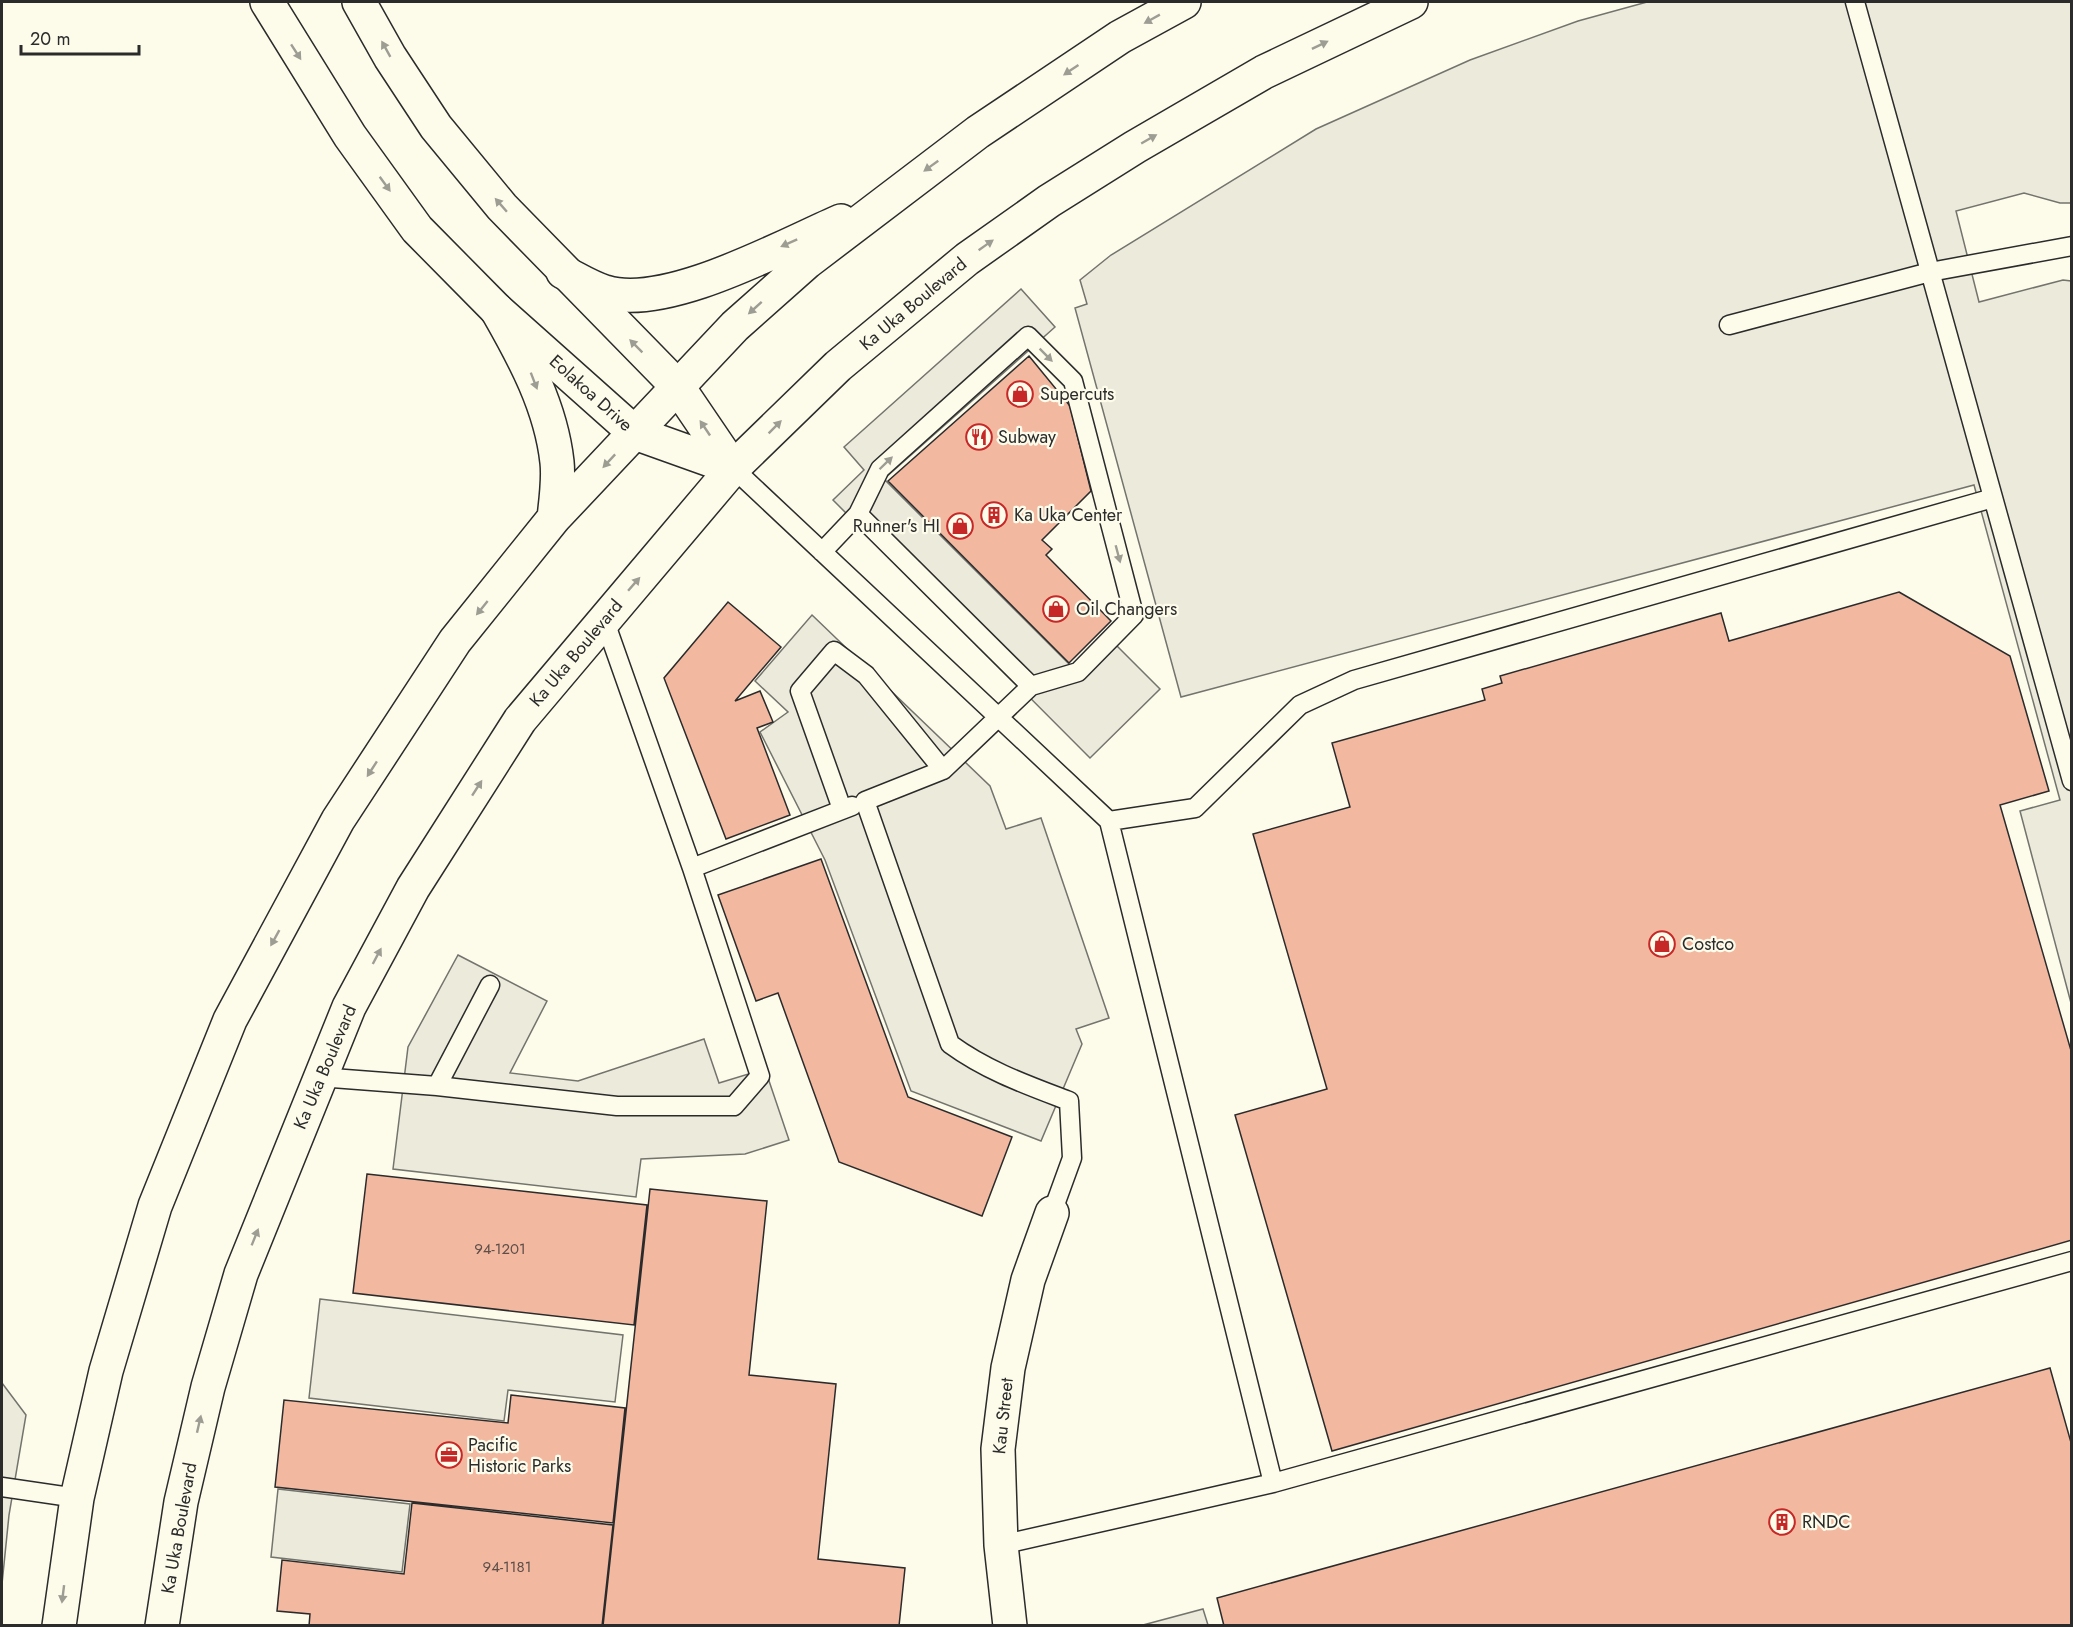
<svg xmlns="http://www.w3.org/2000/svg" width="2073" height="1627" font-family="Jost,sans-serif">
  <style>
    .parking { fill: #eceadb; stroke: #74746e; stroke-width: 1.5 }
    .building { fill: #f2b8a0; stroke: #2b2b2b; stroke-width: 1.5 }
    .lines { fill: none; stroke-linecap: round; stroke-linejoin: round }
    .service-casing { stroke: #2b2b2b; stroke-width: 21 }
    .minor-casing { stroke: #2b2b2b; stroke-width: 36 }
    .tertiary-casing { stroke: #2b2b2b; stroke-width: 36 }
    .secondary-casing { stroke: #2b2b2b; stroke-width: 36 }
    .service { stroke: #fdfbea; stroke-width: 18 }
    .minor { stroke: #fdfbea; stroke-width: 33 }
    .tertiary { stroke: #fdfbea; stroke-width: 33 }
    .secondary { stroke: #fdfbea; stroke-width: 33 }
    .oneway { fill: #9e9d94 }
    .labels { text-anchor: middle; stroke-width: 4.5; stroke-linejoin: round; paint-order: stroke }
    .number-label { font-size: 15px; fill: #5d4e48 }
    .street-label { font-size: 18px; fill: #2b2b2b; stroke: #fdfbea }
    .poi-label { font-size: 18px; fill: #2b2b2b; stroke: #fdfbea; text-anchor: start }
  </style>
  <rect width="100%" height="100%" fill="#fdfbea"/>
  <path class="parking" d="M1647,2H2071V203H2060L2024,193L1956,211L1979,302L2063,280L2071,281V1003L2020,811L2060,800L1974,485L1181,697L1075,308L1087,304L1080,280L1111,255L1316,129L1470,60L1578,21Z
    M1021,289L1055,327L884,479L1072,667L1105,634L1160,689L1090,758L833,500L864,470L844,447Z
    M812,615L990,786L1006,829L1041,818L1109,1018L1076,1029L1082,1044L1041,1141L911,1091L825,860L760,732L788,712L755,681Z
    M458,955L547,1001L510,1073L578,1081L704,1039L719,1083L765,1069L789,1140L745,1154L641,1159L636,1197L393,1169L408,1047Z
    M320,1299L623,1335L615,1402L508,1390L504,1421L309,1398Z
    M2,1383L26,1415L9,1515L2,1584Z
    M278,1489L410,1504L402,1572L271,1557Z
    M1203,1609L1208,1625H1143Z"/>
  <path class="building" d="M1029,356L1070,406L1091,491L1042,540L1052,549L1046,555L1111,621L1069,663L888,481Z
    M1899,592L2010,656L2049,791L2000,805L2072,1054V1240L1332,1451L1235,1115L1327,1089L1253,834L1350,807L1332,743L1485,700L1482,689L1502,683L1500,676L1721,613L1729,641Z
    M728,602L781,647L735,701L760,691L773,722L757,728L790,815L726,839L664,678Z
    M821,859L908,1097L1012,1137L982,1216L839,1162L778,993L756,1001L718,895Z
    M367,1174L647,1205L634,1325L353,1293Z
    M650,1189L767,1201L749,1375L836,1384L818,1559L905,1568L899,1626H603Z
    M2050,1368L2072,1446V1626H1224L1217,1598Z
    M511,1395L625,1408L613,1523L275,1487L284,1400L508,1423Z
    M412,1503L613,1525L602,1626H309L310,1614L277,1611L282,1560L404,1574Z"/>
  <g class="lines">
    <g class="service-casing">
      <path id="service" d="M1855,2L2072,781
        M1729,325L1930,272L2072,246
        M733,468L1109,821L1195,808L1300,705L1354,680L1993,498
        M858,514L880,469L1028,336L1073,381L1134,615L1078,672L1031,686
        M822,552L858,514L1031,686L943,770L865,801L950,1044C987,1071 1027,1085 1069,1101L1072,1158L1052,1213
        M842,809L800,691L834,651L866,675L943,770
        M1109,821L1273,1483
        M692,868L852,806
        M319,1077L437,1086L617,1106H734L760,1076L692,868L604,619
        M437,1086L490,985
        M2,1487L77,1498
        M1001,1545L1273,1483L2072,1261"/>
    </g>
    <g class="minor-casing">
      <path id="minor" d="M1010,1626L1001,1545L998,1449L1008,1368L1028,1280L1052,1213"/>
    </g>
    <g class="tertiary-casing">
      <path id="tertiary" d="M267,2L350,136L417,229L497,310L635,433L733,468
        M359,2L390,57L436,127L502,207L678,387L733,468"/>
    </g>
    <g class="secondary-casing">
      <path id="secondary" d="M563,272C577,279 591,288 605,292C666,311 783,246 841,221
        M497,310C524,357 551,407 557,462C559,480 556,500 554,518
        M59,1626L77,1498L106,1371L155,1206L230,1020L338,820L455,641L554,518L735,326L807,262L978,132L1120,37L1184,2
        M162,1626L181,1502L208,1387L241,1274L349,1007L413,888L520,720L733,468L838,366L967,259L1049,201L1135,147L1264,72L1411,2"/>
    </g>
    <use href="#service" class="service"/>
    <use href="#minor" class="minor"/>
    <use href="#tertiary" class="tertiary"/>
    <use href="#secondary" class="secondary"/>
  </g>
  <defs><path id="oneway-solid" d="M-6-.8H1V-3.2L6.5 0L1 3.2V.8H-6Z" transform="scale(1.5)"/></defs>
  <g class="oneway">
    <use href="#oneway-solid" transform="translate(1152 19) rotate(151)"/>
    <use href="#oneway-solid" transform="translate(1320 45) rotate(-26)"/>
    <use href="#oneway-solid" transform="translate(386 49) rotate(-119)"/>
    <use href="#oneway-solid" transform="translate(296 52) rotate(57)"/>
    <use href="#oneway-solid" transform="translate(1071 70) rotate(146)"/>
    <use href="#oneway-solid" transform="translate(1149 139) rotate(-30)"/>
    <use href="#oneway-solid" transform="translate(931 166) rotate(144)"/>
    <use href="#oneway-solid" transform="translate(385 184) rotate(54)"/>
    <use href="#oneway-solid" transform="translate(501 205) rotate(-131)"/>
    <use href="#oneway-solid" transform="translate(789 243) rotate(156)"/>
    <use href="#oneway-solid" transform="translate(986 245) rotate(-35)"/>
    <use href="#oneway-solid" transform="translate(755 308) rotate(138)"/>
    <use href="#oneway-solid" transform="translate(636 346) rotate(-135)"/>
    <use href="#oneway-solid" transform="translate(1046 355) rotate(45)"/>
    <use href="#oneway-solid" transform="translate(534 381) rotate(69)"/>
    <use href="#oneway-solid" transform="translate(775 427) rotate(-45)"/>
    <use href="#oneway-solid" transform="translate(705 428) rotate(-124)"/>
    <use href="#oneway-solid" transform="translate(609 461) rotate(133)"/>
    <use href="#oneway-solid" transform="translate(886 463) rotate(-44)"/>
    <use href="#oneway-solid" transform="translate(1118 554) rotate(75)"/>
    <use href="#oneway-solid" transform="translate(634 584) rotate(-49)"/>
    <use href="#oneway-solid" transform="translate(482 608) rotate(129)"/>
    <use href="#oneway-solid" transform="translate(372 769) rotate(123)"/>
    <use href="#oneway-solid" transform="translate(477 788) rotate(-57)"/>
    <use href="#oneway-solid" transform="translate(275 938) rotate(119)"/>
    <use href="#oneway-solid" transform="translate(377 956) rotate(-62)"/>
    <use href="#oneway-solid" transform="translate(255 1237) rotate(-68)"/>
    <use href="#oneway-solid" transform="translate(199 1424) rotate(-77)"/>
    <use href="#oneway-solid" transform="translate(63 1594) rotate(97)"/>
  </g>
  <defs>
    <g id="shop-ring" transform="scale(1.35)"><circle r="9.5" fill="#fdfbea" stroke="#c62828" stroke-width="1.5"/><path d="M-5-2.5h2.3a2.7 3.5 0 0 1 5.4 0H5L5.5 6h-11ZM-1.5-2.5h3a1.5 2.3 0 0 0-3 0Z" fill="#c62828"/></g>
    <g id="restaurant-ring" transform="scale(1.35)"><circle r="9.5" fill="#fdfbea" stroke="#c62828" stroke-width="1.5"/><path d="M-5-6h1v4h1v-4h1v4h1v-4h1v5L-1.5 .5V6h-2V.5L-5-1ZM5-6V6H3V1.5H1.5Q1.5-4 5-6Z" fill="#c62828"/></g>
    <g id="building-ring" transform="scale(1.35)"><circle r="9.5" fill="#fdfbea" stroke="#c62828" stroke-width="1.5"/><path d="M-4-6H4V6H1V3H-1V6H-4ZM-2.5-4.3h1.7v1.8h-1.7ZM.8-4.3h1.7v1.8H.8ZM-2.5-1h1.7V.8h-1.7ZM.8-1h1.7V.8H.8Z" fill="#c62828"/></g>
    <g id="office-ring" transform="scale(1.35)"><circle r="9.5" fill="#fdfbea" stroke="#c62828" stroke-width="1.5"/><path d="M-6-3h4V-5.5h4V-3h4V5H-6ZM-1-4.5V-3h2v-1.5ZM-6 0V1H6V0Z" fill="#c62828"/></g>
  </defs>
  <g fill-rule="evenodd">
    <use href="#shop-ring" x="1020" y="394"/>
    <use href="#restaurant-ring" x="979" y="437"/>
    <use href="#building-ring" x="994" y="515"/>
    <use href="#shop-ring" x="960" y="526"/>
    <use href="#shop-ring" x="1056" y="609"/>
    <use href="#shop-ring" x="1662" y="944"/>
    <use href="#office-ring" x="449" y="1455"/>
    <use href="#building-ring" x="1782" y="1522"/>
  </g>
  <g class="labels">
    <g class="number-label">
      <text x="500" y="1254">94-1201</text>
      <text x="507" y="1572">94-1181</text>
    </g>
    <g class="street-label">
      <text transform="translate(913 304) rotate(-40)" y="6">Ka Uka Boulevard</text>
      <text transform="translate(591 393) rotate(42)" y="6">Eolakoa Drive</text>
      <text transform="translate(576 653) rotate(-50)" y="6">Ka Uka Boulevard</text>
      <text transform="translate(325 1067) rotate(-67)" y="6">Ka Uka Boulevard</text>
      <text transform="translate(1003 1416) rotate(-84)" y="6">Kau Street</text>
      <text transform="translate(179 1528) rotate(-80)" y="6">Ka Uka Boulevard</text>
    </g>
    <g class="poi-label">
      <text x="1040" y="400">Supercuts</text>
      <text x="998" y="443">Subway</text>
      <text x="1014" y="521">Ka Uka Center</text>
      <text x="940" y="532" text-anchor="end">Runner's HI</text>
      <text x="1076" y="615">Oil Changers</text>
      <text x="1682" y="950">Costco</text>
      <text x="468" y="1451">Pacific<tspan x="468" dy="21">Historic Parks</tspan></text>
      <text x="1802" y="1528">RNDC</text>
    </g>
  </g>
  <rect width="2073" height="1627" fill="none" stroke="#2b2b2b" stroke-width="6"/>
  <path d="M21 45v9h118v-9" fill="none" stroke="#2b2b2b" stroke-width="3"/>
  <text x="30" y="45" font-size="18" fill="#2b2b2b" stroke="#fdfbea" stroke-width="4.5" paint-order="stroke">20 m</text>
</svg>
